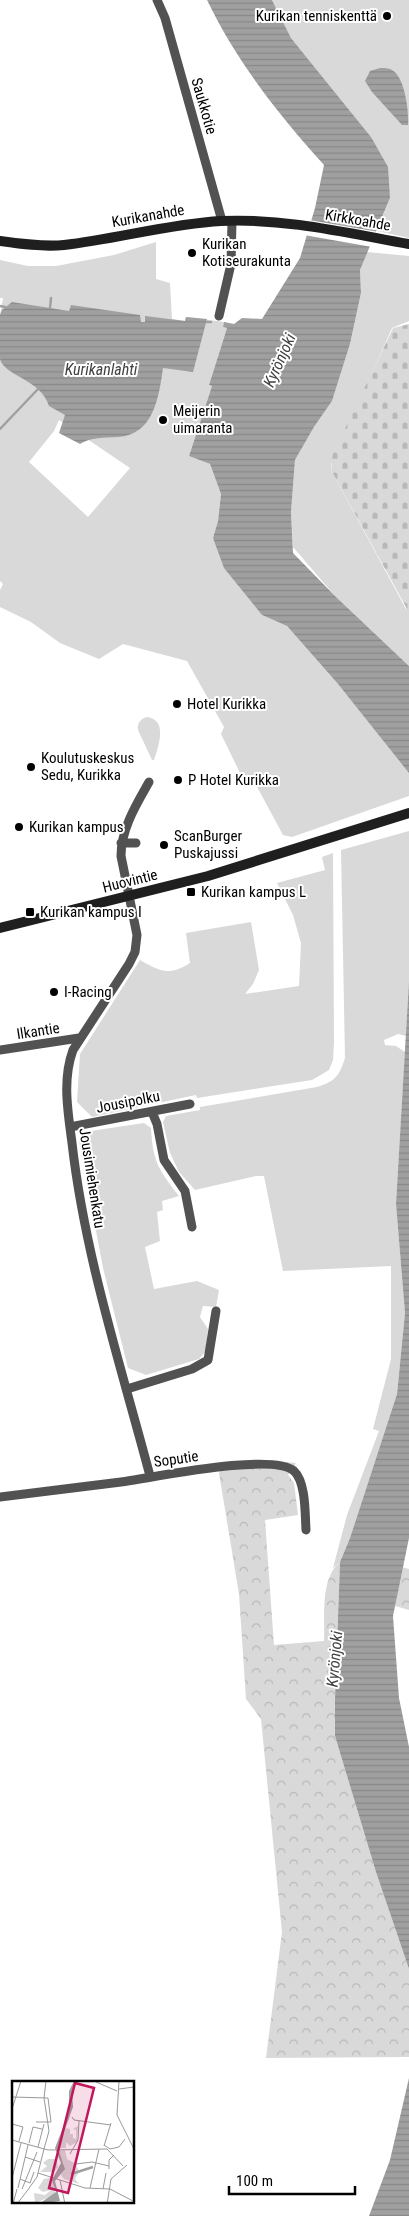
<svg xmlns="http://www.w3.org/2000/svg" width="409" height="2216" font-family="'Roboto Condensed',sans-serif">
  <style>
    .green { fill: #d9d9d9; fill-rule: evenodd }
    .forest { fill: url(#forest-crowns) }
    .cemetery { fill: url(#cemetery-stones) }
    .water { fill: url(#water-rules) }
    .pier { fill: #fff }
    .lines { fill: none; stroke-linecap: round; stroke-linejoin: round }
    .stream { stroke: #a0a0a0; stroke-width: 2.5 }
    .street { stroke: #525252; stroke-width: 9 }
    .secondary { stroke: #1f1f1f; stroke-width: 10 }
    .poi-dot { fill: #000; stroke: #fff; stroke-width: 2 }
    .labels { text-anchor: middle; stroke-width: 4; stroke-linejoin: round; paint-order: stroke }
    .poi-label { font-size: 15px; fill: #000; stroke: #fff; text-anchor: start }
    .street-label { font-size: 15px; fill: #000; stroke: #fff }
    .water-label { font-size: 16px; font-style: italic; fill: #414141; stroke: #fff }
    .inset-river { fill: none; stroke: #a0a0a0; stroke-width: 2.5 }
    .inset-road { fill: none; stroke: #999; stroke-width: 1 }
    .view { fill: #c2185b; fill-opacity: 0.15; stroke: #c2185b; stroke-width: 2.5 }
    .inset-edge { fill: none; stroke: #000; stroke-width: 2.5 }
  </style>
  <defs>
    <pattern id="forest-crowns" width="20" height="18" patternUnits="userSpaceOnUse" patternTransform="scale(1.25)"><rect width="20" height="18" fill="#d9d9d9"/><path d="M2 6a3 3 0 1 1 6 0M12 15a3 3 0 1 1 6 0" fill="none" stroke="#b8b8b8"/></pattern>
    <pattern id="cemetery-stones" width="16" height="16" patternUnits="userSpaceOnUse" patternTransform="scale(1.25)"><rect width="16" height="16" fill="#d9d9d9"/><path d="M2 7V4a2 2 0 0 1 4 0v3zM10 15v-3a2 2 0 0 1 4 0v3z" fill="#b8b8b8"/></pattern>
    <pattern id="water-rules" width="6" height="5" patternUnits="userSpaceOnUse" patternTransform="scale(1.25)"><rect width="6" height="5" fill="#a0a0a0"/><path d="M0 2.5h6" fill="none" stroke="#888"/></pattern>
  </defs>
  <rect width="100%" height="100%" fill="#fff"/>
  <path class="green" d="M272,0H409V238L377,231L390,198L371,137L291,38Z
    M156,242V279L170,283L172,319L185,321L186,317L224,322L223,327L227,328L209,385L212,386L189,456L210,464L221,494L218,521L213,538L262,615L287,626L338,684L409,772V796L292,837L283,835L255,783L243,779L221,734L224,727L187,661L123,644L99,659L60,643L31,622L0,607V590L3,584L0,581V315L3,298H0V260L28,266H56L114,255ZM59,420L130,468L88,517L29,462L54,431Z
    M367,252L409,256V321L392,328L331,464L332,472L406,609H409V666L335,596L293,547L291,512L295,460L314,427L332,401L350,344L361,293L360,270Z
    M146,717C169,719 158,747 154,760H152L138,730C137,723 140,720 146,717Z
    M409,831V981L406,1036L398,1034L384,1040L385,1045L396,1046L405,1052L396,1204L405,1313L397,1394L350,1538L340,1562L333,1568L347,1515L379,1431L373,1429L391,1359V1266L283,1271L264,1176H256L195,1190L179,1172L170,1153L163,1122L166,1116L200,1110V1107L317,1087C336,1081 339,1076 345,1058L341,850Z
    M333,853L334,1042L333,1060L329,1070L312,1080L197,1098L196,1095L92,1117L77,1102L80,1054L140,960C161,972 169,976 190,963L186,933L251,922L259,970L253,984L245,994L299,986L301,943L293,915L277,883L325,870L322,857Z
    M144,1123L151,1128C153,1162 158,1169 179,1196L162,1201L163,1210L157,1212L160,1241L145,1247L154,1289L197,1281L219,1290L216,1307L203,1306L200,1317L208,1329L206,1351L199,1359L146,1375L128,1368L103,1268L79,1140L84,1132Z"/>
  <path class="forest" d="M264,1460L296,1463L288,1475L294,1483L298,1515L265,1520L274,1645L324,1641C325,1617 320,1578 340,1562L335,1699V1736L376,1872L409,1969V2057L266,2058L282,1932L261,1719L246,1699L239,1594L219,1473L223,1463Z
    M402,1567L409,1569V1610L395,1606Z"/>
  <path class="cemetery" d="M409,324V609H407L332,472L331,458L393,328Z"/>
  <path class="water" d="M207,0H272L291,38L371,137L388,167L390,198L360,270L361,293L350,344L332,401L314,427L295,460L291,512L293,553L335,596L409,666V773L338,684L287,626L262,615L224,568L213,538L218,521L221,494L210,464L189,456L212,386L209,385L227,328L223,327L224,322L234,324L242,318L262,319L300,258L315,208L324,165C278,114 237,62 207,0Z
    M380,68C383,68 389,68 392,70C405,77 409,112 408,125H402L372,92L365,81L370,71Z
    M12,302L69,311L71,305L140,315L141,322H145V316L185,321L186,317L207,319L193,372L163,368C159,396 154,435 118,437C104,438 91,437 80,444L59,433L65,415L49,406C41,379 4,376 0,359C0,346 0,329 0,315L2,310Z
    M409,981V1538L393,1616L399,1698L409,1747V1969L376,1872L335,1736V1699L340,1562L350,1538L397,1394L405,1313L396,1204Z
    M409,2078V2216H369L390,2160Z"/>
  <path class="pier" d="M309,220L379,232L372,247L304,235Z"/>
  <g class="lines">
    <path class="stream" d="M0,306L5,307
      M50,308L51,298
      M207,322H211
      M0,429L39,388"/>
    <path class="street" d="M157,0L165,18L222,221
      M219,316L231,264L232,221
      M149,782C136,805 121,829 121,856L137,935L135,952L129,964L73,1050C62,1080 68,1112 72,1143C85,1257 121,1366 150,1476
      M121,843H136
      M0,1050L79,1038
      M152,1112L157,1124L164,1160L185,1191L192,1227
      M70,1127L190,1104
      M127,1389L192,1369L208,1360L216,1311
      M0,1497C40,1492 81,1487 121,1482C152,1478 272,1452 294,1471C306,1482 305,1514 306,1530"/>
    <path class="secondary" d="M0,241C21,244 43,247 64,245C117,239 168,224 221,221C285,218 347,233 409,244
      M0,928L208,876L409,813"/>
  </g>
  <g class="poi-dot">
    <circle cx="387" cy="16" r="5"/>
    <circle cx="192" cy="253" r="5"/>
    <circle cx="163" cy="420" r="5"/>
    <circle cx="177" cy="704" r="5"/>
    <circle cx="31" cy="767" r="5"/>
    <circle cx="178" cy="780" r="5"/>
    <circle cx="19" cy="827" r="5"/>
    <circle cx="164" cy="845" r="5"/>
    <rect x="186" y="887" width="10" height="10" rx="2.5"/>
    <rect x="25" y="907" width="10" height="10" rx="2.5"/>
    <circle cx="54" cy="992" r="5"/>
  </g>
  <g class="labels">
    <g class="poi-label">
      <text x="377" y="21" text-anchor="end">Kurikan tenniskenttä</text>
      <text x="202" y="249">Kurikan<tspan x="202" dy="17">Kotiseurakunta</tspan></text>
      <text x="173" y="416">Meijerin<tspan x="173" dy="17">uimaranta</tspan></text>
      <text x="187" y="709">Hotel Kurikka</text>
      <text x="41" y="763">Koulutuskeskus<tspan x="41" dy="17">Sedu, Kurikka</tspan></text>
      <text x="188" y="785">P Hotel Kurikka</text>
      <text x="29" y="832">Kurikan kampus</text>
      <text x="174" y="841">ScanBurger<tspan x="174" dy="17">Puskajussi</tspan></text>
      <text x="201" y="897">Kurikan kampus L</text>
      <text x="40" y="917">Kurikan kampus I</text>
      <text x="64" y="997">I-Racing</text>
    </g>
    <g class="street-label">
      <text transform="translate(204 106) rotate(74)" y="5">Saukkotie</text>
      <text transform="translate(148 216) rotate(-10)" y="5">Kurikanahde</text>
      <text transform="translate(358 220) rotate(10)" y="5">Kirkkoahde</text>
      <text transform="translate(130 881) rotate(-14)" y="5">Huovintie</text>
      <text transform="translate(38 1031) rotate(-9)" y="5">Ilkantie</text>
      <text transform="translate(128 1102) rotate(-11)" y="5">Jousipolku</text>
      <text transform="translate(92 1178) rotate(81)" y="5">Jousimiehenkatu</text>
      <text transform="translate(176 1459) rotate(-8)" y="5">Soputie</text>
    </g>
    <g class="water-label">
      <text transform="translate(279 360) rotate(-66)" y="6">Kyrönjoki</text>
      <text x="101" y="375">Kurikanlahti</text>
      <text transform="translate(334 1659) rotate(-85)" y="6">Kyrönjoki</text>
    </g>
  </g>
  <g transform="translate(12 2081)">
    <rect width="122" height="122" fill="#fff"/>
    <path d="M59,34L53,47L58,48V53H61V57L64,58V49L61,48L66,45L65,61L58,65L54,61V67H46L54,41ZM53,69L55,78L64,83L67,91L63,98L67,103L52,98L49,94L52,84L46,70ZM41,96L43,114L23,122L22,112L33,114L39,109L31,111L26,107L32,98Z" fill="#d9d9d9"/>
    <path d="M36,78H44L46,86L42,91H28L35,85L31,82Z" fill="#d9d9d9"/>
    <path d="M62,0H66L60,10L61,26L46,67L53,88L43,100L48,120L27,123L44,111L40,99L49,82L43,67L57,31V10Z" fill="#a0a0a0"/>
    <path class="inset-river" d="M59,93L81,86"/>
    <path class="inset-road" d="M107,0L105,34L123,70M84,1L105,10M107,8L122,6M0,16L36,17L39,41H24M0,28L9,0M60,36L62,39L99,44M0,43L11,46L7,60M0,59L36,69L95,68L111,85M17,62L21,46L30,48M92,64L98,68L107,66L113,58M92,65L99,42M26,66L32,43M32,68L37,50L32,17L34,0M58,73L66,59L67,40M13,76L28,81M64,83L80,81L97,85M97,88V79L102,74M26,92L73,107L98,108M0,97L9,62M8,98L18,102L22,91M48,99L53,123M6,107L16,64M78,107L87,68M10,108L25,71M91,108L94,92M98,108L123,121M15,110L25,96L32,68M1,123L5,108M5,123L15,110M95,123L99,98L115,84"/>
    <path class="view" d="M63,2L82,7L56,112L37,107Z"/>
    <rect width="122" height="122" class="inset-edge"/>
  </g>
  <path d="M229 2186v8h126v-8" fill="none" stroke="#000000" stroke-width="2.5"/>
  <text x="236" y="2186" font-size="15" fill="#000000" stroke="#ffffff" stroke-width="4" paint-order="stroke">100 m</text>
</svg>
